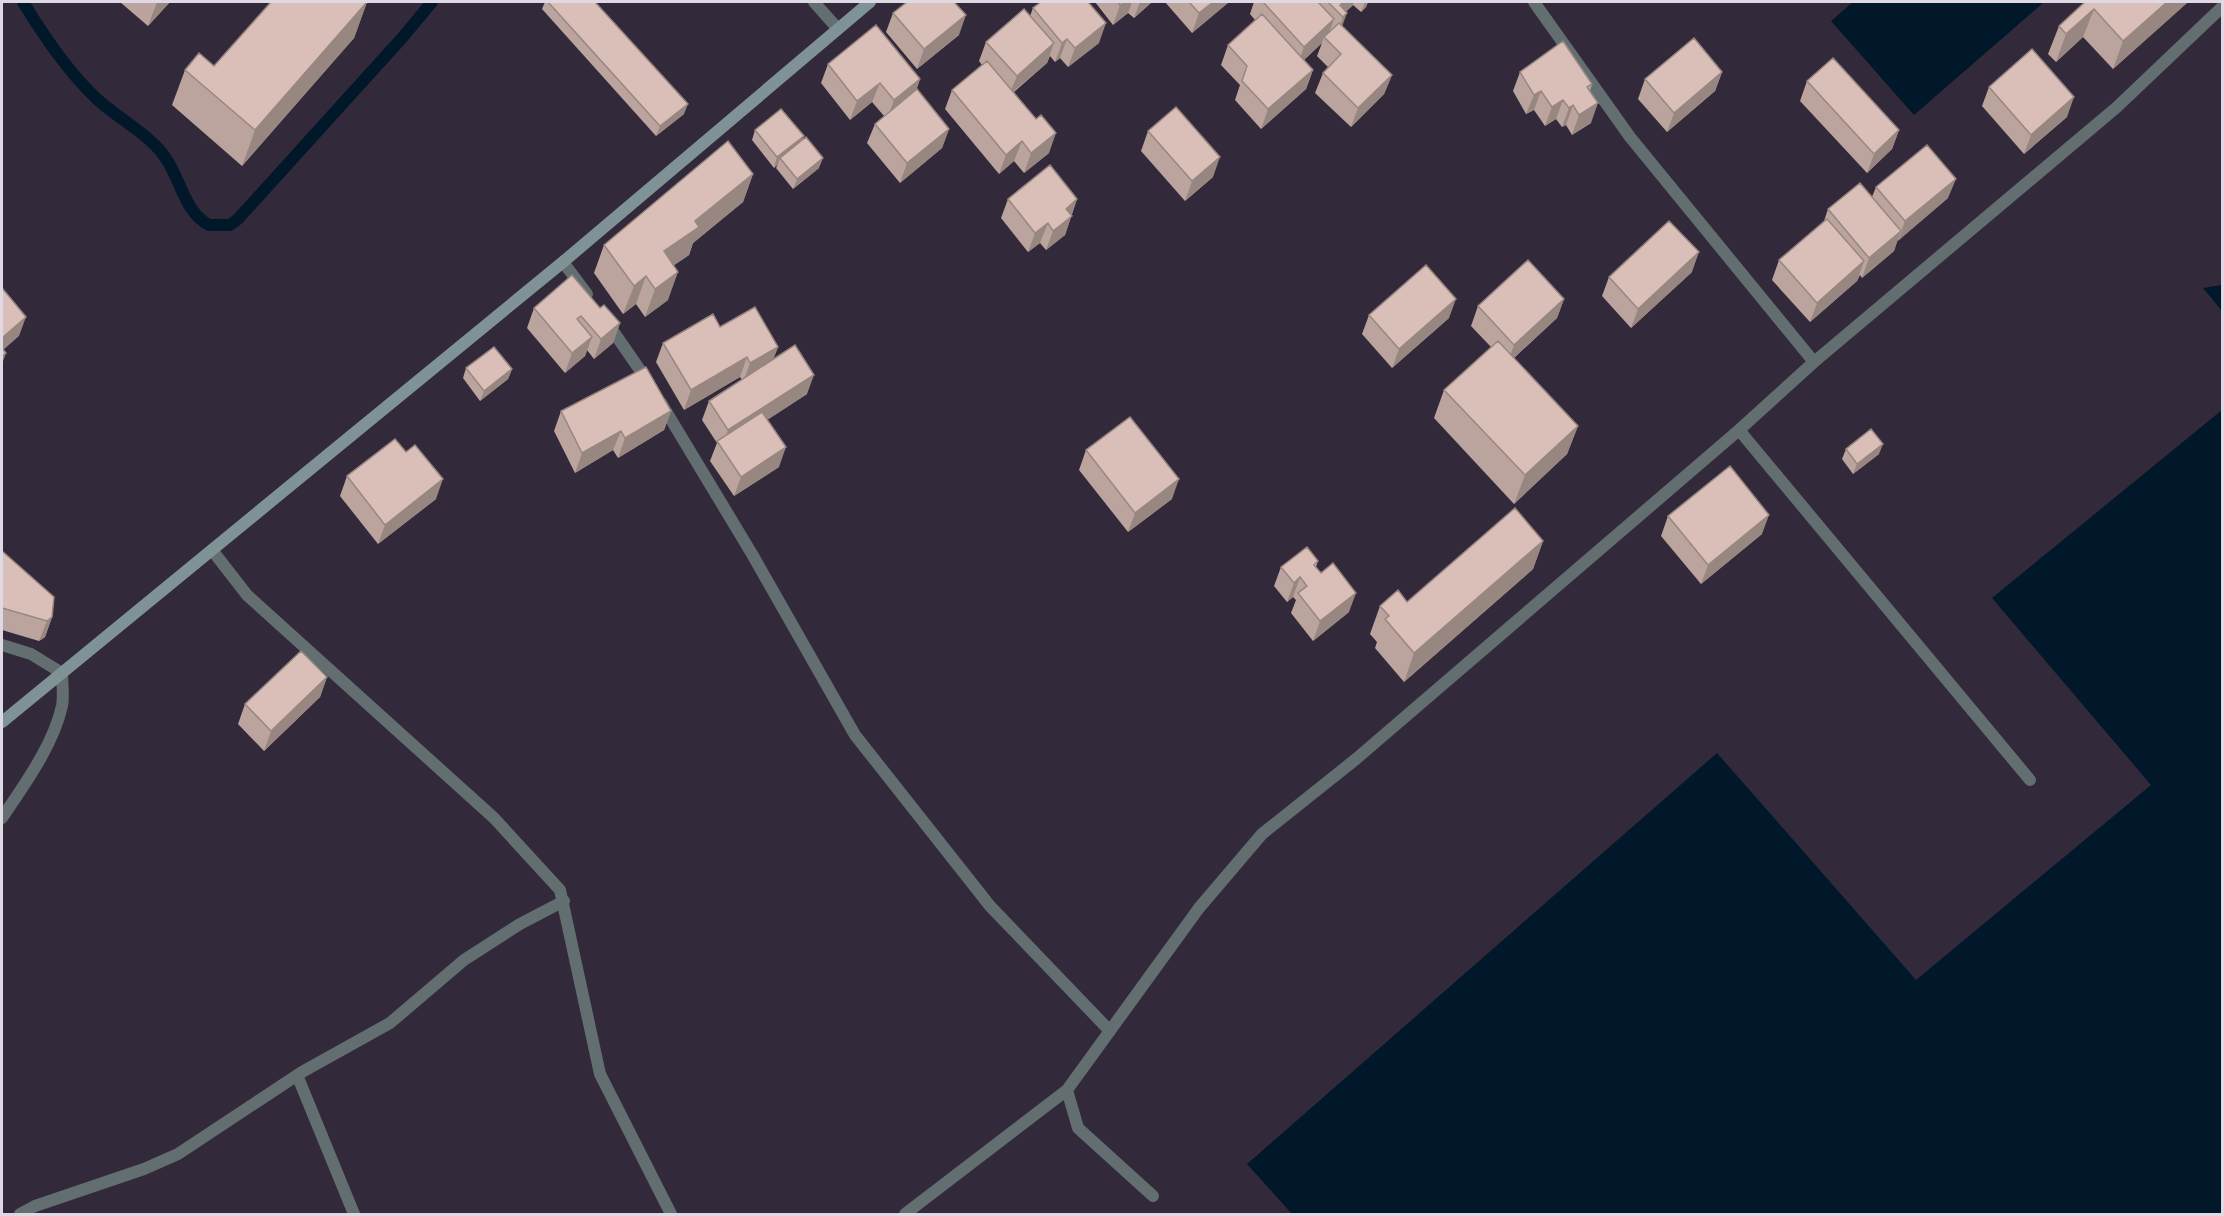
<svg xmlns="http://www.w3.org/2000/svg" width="2224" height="1216" font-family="Cabin,sans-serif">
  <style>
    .water { fill: #001829 }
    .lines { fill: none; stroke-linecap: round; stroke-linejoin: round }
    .stream { stroke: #001829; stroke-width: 12 }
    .street { stroke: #626e6f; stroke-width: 12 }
    .secondary { stroke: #7f9295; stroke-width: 12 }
    .wall { fill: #bba49d }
    .shaded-wall { fill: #988680 }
    .building { fill: #d9bfb7; stroke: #988680; stroke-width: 1.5 }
  </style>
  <rect width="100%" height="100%" fill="#32293a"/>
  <path class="water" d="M1853,2H2044L1914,115L1831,21Z
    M2222,285V311L2203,288Z
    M2222,410V1214H1292L1247,1164L1717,753L1916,980L2151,785L1992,598Z"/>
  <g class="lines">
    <path class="stream" d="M23,2C44,36 68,72 98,100C118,118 145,132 162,153C180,174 183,212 209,225H230L238,219L402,38L432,2"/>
    <path class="street" d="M814,2L838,29
      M1534,2L1630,137L1814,362
      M563,262L587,294
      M606,321L649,383
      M661,403L752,554L855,735L990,906L1109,1030
      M1739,430L2030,780
      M212,550L247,595L494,818L560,890L600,1074L671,1214
      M2,645L31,654L62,673C62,683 64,696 62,706C53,746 24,785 2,818
      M297,1075L354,1214
      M1153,1196L1078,1128L1067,1090L1199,908L1262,834L1356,759L1739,430L1814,362L2117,107L2222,7
      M20,1214L35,1206L144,1169L178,1154L302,1072L390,1023L464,960L520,924L564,901
      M905,1214L1067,1090"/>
    <path class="secondary" d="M2,722L563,262L870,2"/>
  </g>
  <path class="wall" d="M120,2H170L148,26Z
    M367,2L354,38L242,166L172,105L185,70L214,66Z
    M545,2H598L596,3L684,114L656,136L542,9Z
    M1095,2H1152L1134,18L1128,13L1113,25Z
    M1165,2H1229L1192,33Z
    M1254,2H1368L1366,7L1361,12L1353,5L1346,11L1342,26L1392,75L1384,94L1351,127L1315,93L1323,73L1328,67L1317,56L1322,43L1304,60L1313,70L1306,89L1261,129L1235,100L1240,85L1221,65L1228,45L1255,20L1250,14Z
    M2085,2H2188L2113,69L2083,37L2056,62L2048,54L2059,26Z
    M1033,8L1099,43L1068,67L1060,58L1055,62L1050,56L1047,63L1014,92L1049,153L1024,173L1014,161L999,174L945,109L952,90L982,65L979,61L986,42L1030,16Z
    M893,13L959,35L917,69L886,32Z
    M828,64L920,79L916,91L949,129L942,148L900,183L867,143L875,124L884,116L872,102L850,120L821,83Z
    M1520,72L1592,84L1590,91L1591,123L1572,135L1566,125L1562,127L1556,119L1545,126L1534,110L1526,114L1513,91Z
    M1722,72L1715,91L1667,132L1638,99L1645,79Z
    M1807,81L1899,130L1892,149L1867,173L1800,101Z
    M1989,87L2067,117L2024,154L1982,106Z
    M755,130L802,140L819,168L793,189L776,168L778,164L774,168L752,140Z
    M1148,131L1213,177L1185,201L1141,151Z
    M753,174L743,202L693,243L689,255L674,265L668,300L645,317L636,304L623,314L594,273L604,245Z
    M1876,187L1948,198L1897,241L1894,251L1862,278L1860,275L1857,281L1810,322L1772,280L1779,260L1824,221L1828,209L1872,197Z
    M1008,199H1077L1065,235L1046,250L1040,243L1028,252L1001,218Z
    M1692,272L1631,328L1602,296L1609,277Z
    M1564,299L1557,318L1514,358L1578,426L1567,454L1514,504L1434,418L1444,390L1491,347L1471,326L1478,306Z
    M534,308H600L620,323L613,343L594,359L587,350L585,356L565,373L527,328Z
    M1369,315L1449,318L1392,368L1362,334Z
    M720,327L778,347L773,359L807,394L767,420L779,467L734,496L710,461L717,443L702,420L709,401L742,380L740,377L684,410L656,362L663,343Z
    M466,368L512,369L508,379L480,401L463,378Z
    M561,411H671L664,430L618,458L613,450L575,473L554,431Z
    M1846,449L1879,454L1853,474L1842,459Z
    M1086,450L1172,499L1128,532L1079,470Z
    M347,476L436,499L378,544L340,496Z
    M1668,516L1762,534L1701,584L1661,536Z
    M1543,541L1533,569L1404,682L1375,648L1377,642L1370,634L1380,606L1407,602Z
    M2,551L52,617L45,637L39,641L2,630Z
    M1318,561L1316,567L1349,612L1313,641L1291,613L1296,600L1293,597L1287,602L1274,586L1281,567Z
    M327,677L320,697L264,751L238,724L245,704Z"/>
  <path class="shaded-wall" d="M157,2H170L148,26Z
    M367,2L354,38L242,166L255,130Z
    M1125,2H1132L1128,13L1113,25L1120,5Z
    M1140,2H1152L1134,18Z
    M1213,2H1229L1192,33L1199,13Z
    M1344,2H1354L1353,5L1342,16L1340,5Z
    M1365,2H1368L1366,7L1361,12Z
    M2167,2H2188L2113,69L2123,41Z
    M2094,9L2083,37L2056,62L2066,34Z
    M1347,13L1340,32L1336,36L1343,17Z
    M966,15L959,35L917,69L924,49Z
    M1334,19L1327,38L1324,37L1322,43L1297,66L1304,47Z
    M1106,23L1099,43L1068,67L1075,48Z
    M1067,39L1060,58L1055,62L1062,43Z
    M1054,43L1047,63L1009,95L1017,76Z
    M1313,70L1306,89L1261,129L1268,109Z
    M1722,72L1715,91L1667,132L1674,113Z
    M1392,75L1384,94L1351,127L1358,108Z
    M920,79L913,98L887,119L894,100Z
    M880,83L872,102L850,120L857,101Z
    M1541,91L1534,110L1526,114L1534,95Z
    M2074,97L2067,117L2024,154L2031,135Z
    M1563,100L1556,119L1545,126L1552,107Z
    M1598,103L1591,123L1572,135L1579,115Z
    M688,104L684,114L656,136L660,126Z
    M1573,105L1566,125L1562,127L1569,108Z
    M949,129L942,148L900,183L907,163Z
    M1899,130L1892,149L1867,173L1874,154Z
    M1056,133L1049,153L1024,173L1031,153Z
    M804,136L800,146L780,158L778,164L774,168L777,157Z
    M1022,141L1014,161L999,174L1006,155Z
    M1220,157L1213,177L1185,201L1192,181Z
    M823,158L819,168L793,189L797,179Z
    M753,174L743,202L693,243L689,255L654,279L664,251L695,221Z
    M1956,179L1948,198L1898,241L1905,221Z
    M1077,199L1065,235L1046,250L1053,231L1066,209Z
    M1048,223L1040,243L1028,252L1035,233Z
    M1901,231L1894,251L1862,278L1869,258Z
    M1699,252L1692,272L1631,328L1638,309Z
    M1864,261L1857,281L1810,322L1817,303Z
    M678,272L668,300L645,317L655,289Z
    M646,276L636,304L623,314L634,286Z
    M1456,299L1449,318L1392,368L1399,349Z
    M1564,299L1557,318L1507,364L1514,345Z
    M26,317L19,336L2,351V338Z
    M620,323L613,343L594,359L601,339Z
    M592,337L585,356L565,373L572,353Z
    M778,347L771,366L743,382L750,363Z
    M6,353L2,364V356Z
    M747,357L740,377L684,410L691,390Z
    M512,369L508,379L480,401L484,391Z
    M814,375L807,394L721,450L728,430Z
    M671,411L664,430L618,458L625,438Z
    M1578,426L1567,454L1514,504L1525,475Z
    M621,431L613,450L575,473L582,453Z
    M1883,444L1879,454L1853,474L1857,464Z
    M786,447L779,467L734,496L741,477Z
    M443,479L436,499L378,544L385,525Z
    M1179,479L1172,499L1128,532L1135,513Z
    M1769,515L1762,534L1701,584L1708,565Z
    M1543,541L1533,569L1404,682L1414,653Z
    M1300,577L1293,597L1287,602L1294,583Z
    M1356,593L1349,612L1313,641L1320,621Z
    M52,617L45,637L39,641L47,621Z
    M327,677L320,697L264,751L271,731Z"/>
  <path class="building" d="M271,2H367L255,130L185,70L199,53L214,66Z
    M548,2H595L688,104L660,126Z
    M907,2H954L966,15L924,49L893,13Z
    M1041,2H1088L1106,23L1075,48L1067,39L1062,43L1033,8Z
    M1118,2H1125L1120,5Z
    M1189,2H1213L1199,13Z
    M1263,2H1318L1334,19L1304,47Z
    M1328,2H1344L1340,5L1347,13L1343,17Z
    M2085,2H2167L2123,41L2094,9L2066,34L2059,26Z
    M1024,9L1054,43L1017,76L986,42Z
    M1262,14L1313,70L1268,109L1242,81L1247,66L1228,45Z
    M1339,23L1392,75L1358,108L1323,73L1341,54L1324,37Z
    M876,25L920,79L894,100L880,83L857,101L828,64Z
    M1694,38L1722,72L1674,113L1645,79Z
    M1563,41L1592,84L1587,87L1598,103L1579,115L1573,105L1569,108L1563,100L1552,107L1541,91L1534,95L1520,72Z
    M2032,49L2074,97L2031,135L1989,87Z
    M1833,58L1899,130L1874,154L1807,81Z
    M987,61L1036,119L1041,115L1056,133L1031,153L1022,141L1006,155L952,90Z
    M917,89L949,129L907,163L875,124Z
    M1176,107L1220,157L1192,181L1148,131Z
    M781,109L804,136L777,157L755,130Z
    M806,137L823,158L797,179L780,158Z
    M728,141L753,174L695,221L699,227L664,251L678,272L655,289L646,276L634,286L604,245Z
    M1927,145L1956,179L1905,221L1876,187Z
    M1050,165L1077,199L1066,209L1072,216L1053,231L1048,223L1035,233L1008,199Z
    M1860,183L1901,231L1869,258L1828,209Z
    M1827,219L1864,261L1817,303L1779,260Z
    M1669,221L1699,252L1638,309L1609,277Z
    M1528,260L1564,299L1514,345L1478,306Z
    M1426,265L1456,299L1399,349L1369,315Z
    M572,275L600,308L604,305L620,323L601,339L581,316L577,319L592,337L572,353L534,308Z
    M2,288L26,317L2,338Z
    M755,307L778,347L750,363L747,357L691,390L663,343L713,314L720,327Z
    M1498,341L1578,426L1525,475L1444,390Z
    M795,345L814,375L728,430L709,401Z
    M494,347L512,369L484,391L466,368Z
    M2,348L6,353L2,356Z
    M646,367L671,411L625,438L621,431L582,453L561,411Z
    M762,412L786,447L741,477L717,441Z
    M1130,417L1179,479L1135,513L1086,450Z
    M1871,429L1883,444L1857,464L1846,449Z
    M395,439L406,452L415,445L443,479L385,525L347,476Z
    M1730,466L1769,515L1708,565L1668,516Z
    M1515,508L1543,541L1414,653L1385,619L1389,616L1380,606L1398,590L1407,602Z
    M1307,547L1318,561L1314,565L1321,573L1333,563L1356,593L1320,621L1298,593L1307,586L1300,577L1294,583L1281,567Z
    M2,551L54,597L52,617L47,621L2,608Z
    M301,651L327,677L271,731L245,704Z"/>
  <rect width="2224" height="1216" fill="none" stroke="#ded9e4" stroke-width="6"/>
</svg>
